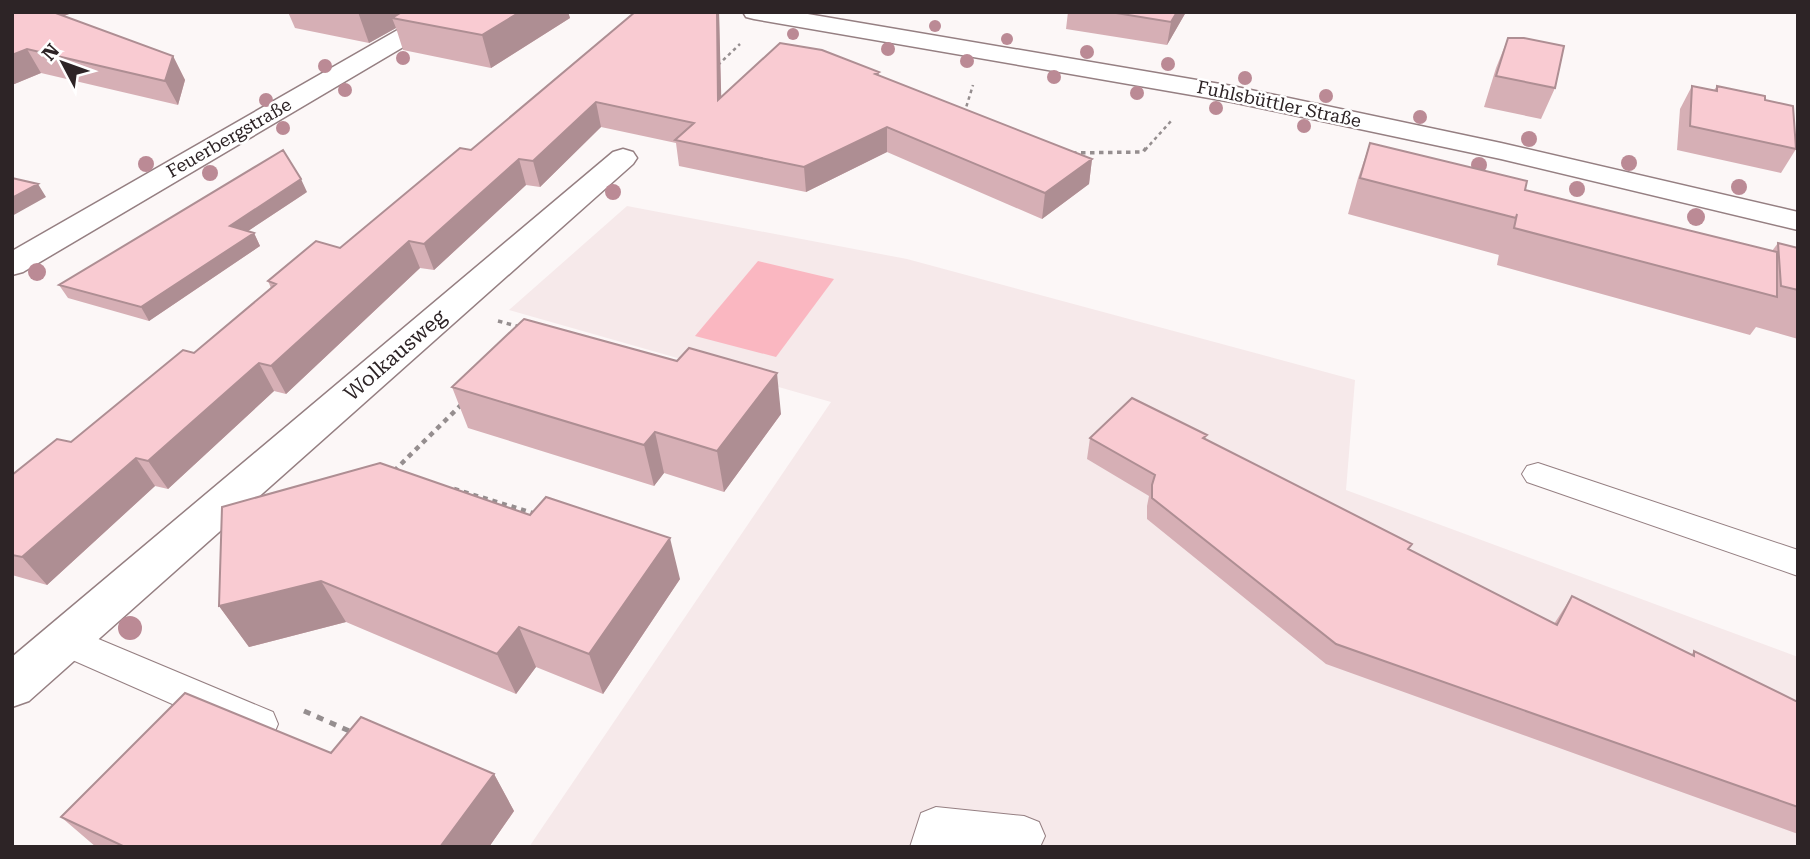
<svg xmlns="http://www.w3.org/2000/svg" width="1810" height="859" font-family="'Roboto Serif',serif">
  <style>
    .built { fill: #f6e9ea }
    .green { fill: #fab7c1 }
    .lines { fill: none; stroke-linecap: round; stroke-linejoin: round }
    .lane-casing { stroke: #957f82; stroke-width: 2 }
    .street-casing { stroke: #957f82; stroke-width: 3 }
    .secondary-casing { stroke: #957f82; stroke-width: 3 }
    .path-far3 { stroke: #958e8f; stroke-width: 2.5; stroke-dasharray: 3.5 3.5; stroke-linecap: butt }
    .path-far2 { stroke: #958e8f; stroke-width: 3.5; stroke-dasharray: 4.5 4.5; stroke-linecap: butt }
    .path-far1 { stroke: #958e8f; stroke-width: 4.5; stroke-dasharray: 5 5; stroke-linecap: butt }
    .path { stroke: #958e8f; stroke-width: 5; stroke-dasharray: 7 7; stroke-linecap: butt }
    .lane { fill: #fff; fill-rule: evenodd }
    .street { fill: #fff; fill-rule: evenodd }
    .secondary { fill: #fff; fill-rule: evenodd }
    .tree { fill: #bb8a95 }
    .wall { fill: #d6afb5 }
    .shaded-wall { fill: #ae8e93 }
    .building { fill: #f9cbd2; stroke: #ae8e93; stroke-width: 2 }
    .labels { text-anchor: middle; stroke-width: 5; stroke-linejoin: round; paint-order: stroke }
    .far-street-label { font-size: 18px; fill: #2d2426; stroke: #fff }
    .street-label { font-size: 21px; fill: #2d2426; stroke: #fff }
  </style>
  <rect width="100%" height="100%" fill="#fcf7f7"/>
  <path class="built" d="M627,206L907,259L1355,380L1346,490L1798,657V847H529L831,402L509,310Z"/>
  <path class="green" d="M758,261L834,279L776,357L695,336Z"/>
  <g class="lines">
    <g class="lane-casing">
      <path id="lane" d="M1538,463L1798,550V576L1527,482L1522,474L1527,466Z
        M65,625L273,712L278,724L273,736L259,741L245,736L52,651L47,640L52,629Z
        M936,807L1024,816L1039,822L1045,836L1040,847H910L921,813Z"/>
    </g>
    <g class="street-casing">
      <path id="street" d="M429,12H457L454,17L23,272L12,275V251Z
        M623,149L633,152L637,158L633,164L29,701L12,707V657L613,152Z"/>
    </g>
    <g class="secondary-casing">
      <path id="secondary" d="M743,12H796L1232,86L1501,143L1798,212V230L1501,159L1232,102L754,19L746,17Z"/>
    </g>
    <path class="path-far3" d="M718,65L740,44
      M967,112L965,111L973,85
      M1145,150L1172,120"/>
    <path class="path-far2" d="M1072,153L1143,152L1146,148
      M498,321L520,327"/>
    <path class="path-far1" d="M394,471L463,403
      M454,489L536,514"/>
    <path class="path" d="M304,711L354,733"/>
    <use href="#lane" class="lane"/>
    <use href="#street" class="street"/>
    <use href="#secondary" class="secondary"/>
  </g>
  <g class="tree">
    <circle cx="935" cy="26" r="6"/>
    <circle cx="793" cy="34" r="6"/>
    <circle cx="1007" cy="39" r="6"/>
    <circle cx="888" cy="49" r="7"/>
    <circle cx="1087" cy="52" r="7"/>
    <circle cx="403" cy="58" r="7"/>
    <circle cx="967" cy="61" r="7"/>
    <circle cx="1168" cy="64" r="7"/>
    <circle cx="325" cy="66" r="7"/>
    <circle cx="1054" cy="77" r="7"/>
    <circle cx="1245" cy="78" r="7"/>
    <circle cx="345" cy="90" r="7"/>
    <circle cx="1137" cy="93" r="7"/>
    <circle cx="1326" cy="96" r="7"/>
    <circle cx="266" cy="100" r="7"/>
    <circle cx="1216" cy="108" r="7"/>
    <circle cx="1420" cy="117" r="7"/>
    <circle cx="1304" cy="126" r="7"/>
    <circle cx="283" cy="128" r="7"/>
    <circle cx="1529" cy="139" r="8"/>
    <circle cx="1629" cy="163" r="8"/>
    <circle cx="146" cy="164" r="8"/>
    <circle cx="1479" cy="165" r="8"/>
    <circle cx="210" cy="173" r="8"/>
    <circle cx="1739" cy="187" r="8"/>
    <circle cx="1577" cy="189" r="8"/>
    <circle cx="613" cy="192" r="8"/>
    <circle cx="1696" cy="217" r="9"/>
    <circle cx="37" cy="272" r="9"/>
    <circle cx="130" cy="628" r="12"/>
  </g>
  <path class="wall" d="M12,12H75L63,16L173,56L185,80L178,105L41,73L12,85Z
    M288,12H568L570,18L491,68L403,50L396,28L369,43L295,28Z
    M635,12H719L721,98L879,72V76L1092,159L1089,184L1042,219L887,152L806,192L679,166L676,143L601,127L540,187L526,185L434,270L420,268L286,394L274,391L168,489L155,486L47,585L12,575V475L71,442L194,353L271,288L268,281L340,248L471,150Z
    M1068,12H1186L1167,45L1066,29Z
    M1508,38L1555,88L1541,119L1484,107L1496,68Z
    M1692,86L1714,90L1717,86L1765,100L1796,149L1781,173L1677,150L1680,109Z
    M1370,143L1525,190L1772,251L1778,243L1798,248V339L1756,327L1750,335L1497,265L1499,254V255L1348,214L1358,178Z
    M307,192L248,231L254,233L260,246L149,321L68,298L59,285Z
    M452,387L781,414L724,492L664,473L654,486L468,428Z
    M1207,435L1205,439L1412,544L1409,549L1554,624L1572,596L1691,655L1694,651L1798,702V834L1326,664L1147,519V506L1149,496L1087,459L1090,438Z
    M222,507L680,579L603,694L536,667L516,694L346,622L249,647L219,606Z
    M494,774L514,811L489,847H96L61,817Z"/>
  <path class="shaded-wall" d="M31,12H75L38,25Z
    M358,12H423L392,18L396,28L369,43Z
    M520,12H568L570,18L491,68L482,35Z
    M717,12H719L722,125L718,100Z
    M1177,12H1186L1167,45L1171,22Z
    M27,49L41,73L12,85V55Z
    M173,56L185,80L178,105L165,81Z
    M596,102L601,127L540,187L533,161Z
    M887,127V152L806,192L804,167Z
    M519,159L526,185L434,270L424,244Z
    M1092,159L1089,184L1042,219L1045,193Z
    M301,179L307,192L236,239L230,226Z
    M38,184L46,197L12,216V198Z
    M254,233L260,246L149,321L141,307Z
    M409,241L420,268L286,394L271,366Z
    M259,363L274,391L168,489L148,461Z
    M777,373L781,414L724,492L717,451Z
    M655,432L664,473L654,486L644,445Z
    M136,458L155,486L47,585L22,557Z
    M670,538L680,579L603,694L589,654Z
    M321,581L346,622L249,647L219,606Z
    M519,627L536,667L516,694L497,654Z
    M494,774L514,811L489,847H440Z"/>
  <path class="building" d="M12,12H53L173,56L165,81L27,49L12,55Z
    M402,12H520L482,35L392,18Z
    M635,12H717L718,100L780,43L822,50L879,72L875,74L1092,159L1045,193L887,127L804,167L675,140L694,123L596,102L533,161L519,159L424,244L409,241L271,366L259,363L148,461L136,458L22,557L12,555V475L57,439L71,442L183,350L194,353L276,284L268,281L316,241L340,248L460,148L471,150Z
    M1110,12H1177L1171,22Z
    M1508,38H1524L1564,46L1555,88L1496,76Z
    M1692,86L1717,91V86L1765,96V100L1793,106L1796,149L1690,126Z
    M1370,143L1527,181L1525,190L1777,252V297L1514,228L1517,214L1516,218L1360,178Z
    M283,150L301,179L230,226L254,233L141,307L59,285Z
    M12,178L38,184L12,198Z
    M1778,243L1798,248V290L1781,286Z
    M524,319L677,361L689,348L777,373L717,451L655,432L644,445L452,387Z
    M1132,398L1207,435L1203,438L1412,544L1408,549L1557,625L1572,596L1694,656V651L1798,702V807L1336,644L1152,498V485L1155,475L1090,438Z
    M380,463L530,515L546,497L670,538L589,654L519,627L497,654L321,581L219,606L222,507Z
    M185,693L331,753L361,717L494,774L440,847H125L61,817Z"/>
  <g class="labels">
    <g class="far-street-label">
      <text transform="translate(1279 104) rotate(12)" y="6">Fuhlsbüttler Straße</text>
      <text transform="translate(229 138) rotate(-30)" y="6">Feuerbergstraße</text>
    </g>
    <g class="street-label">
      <text transform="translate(395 355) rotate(-41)" y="7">Wolkausweg</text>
    </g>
  </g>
  <rect width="1810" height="859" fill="none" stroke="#2d2426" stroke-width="28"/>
  <g transform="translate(63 63) rotate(311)" stroke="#ffffff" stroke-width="5" paint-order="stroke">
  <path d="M0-5L12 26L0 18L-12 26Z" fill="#2d2426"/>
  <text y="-10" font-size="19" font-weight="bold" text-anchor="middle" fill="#2d2426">N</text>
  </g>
</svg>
